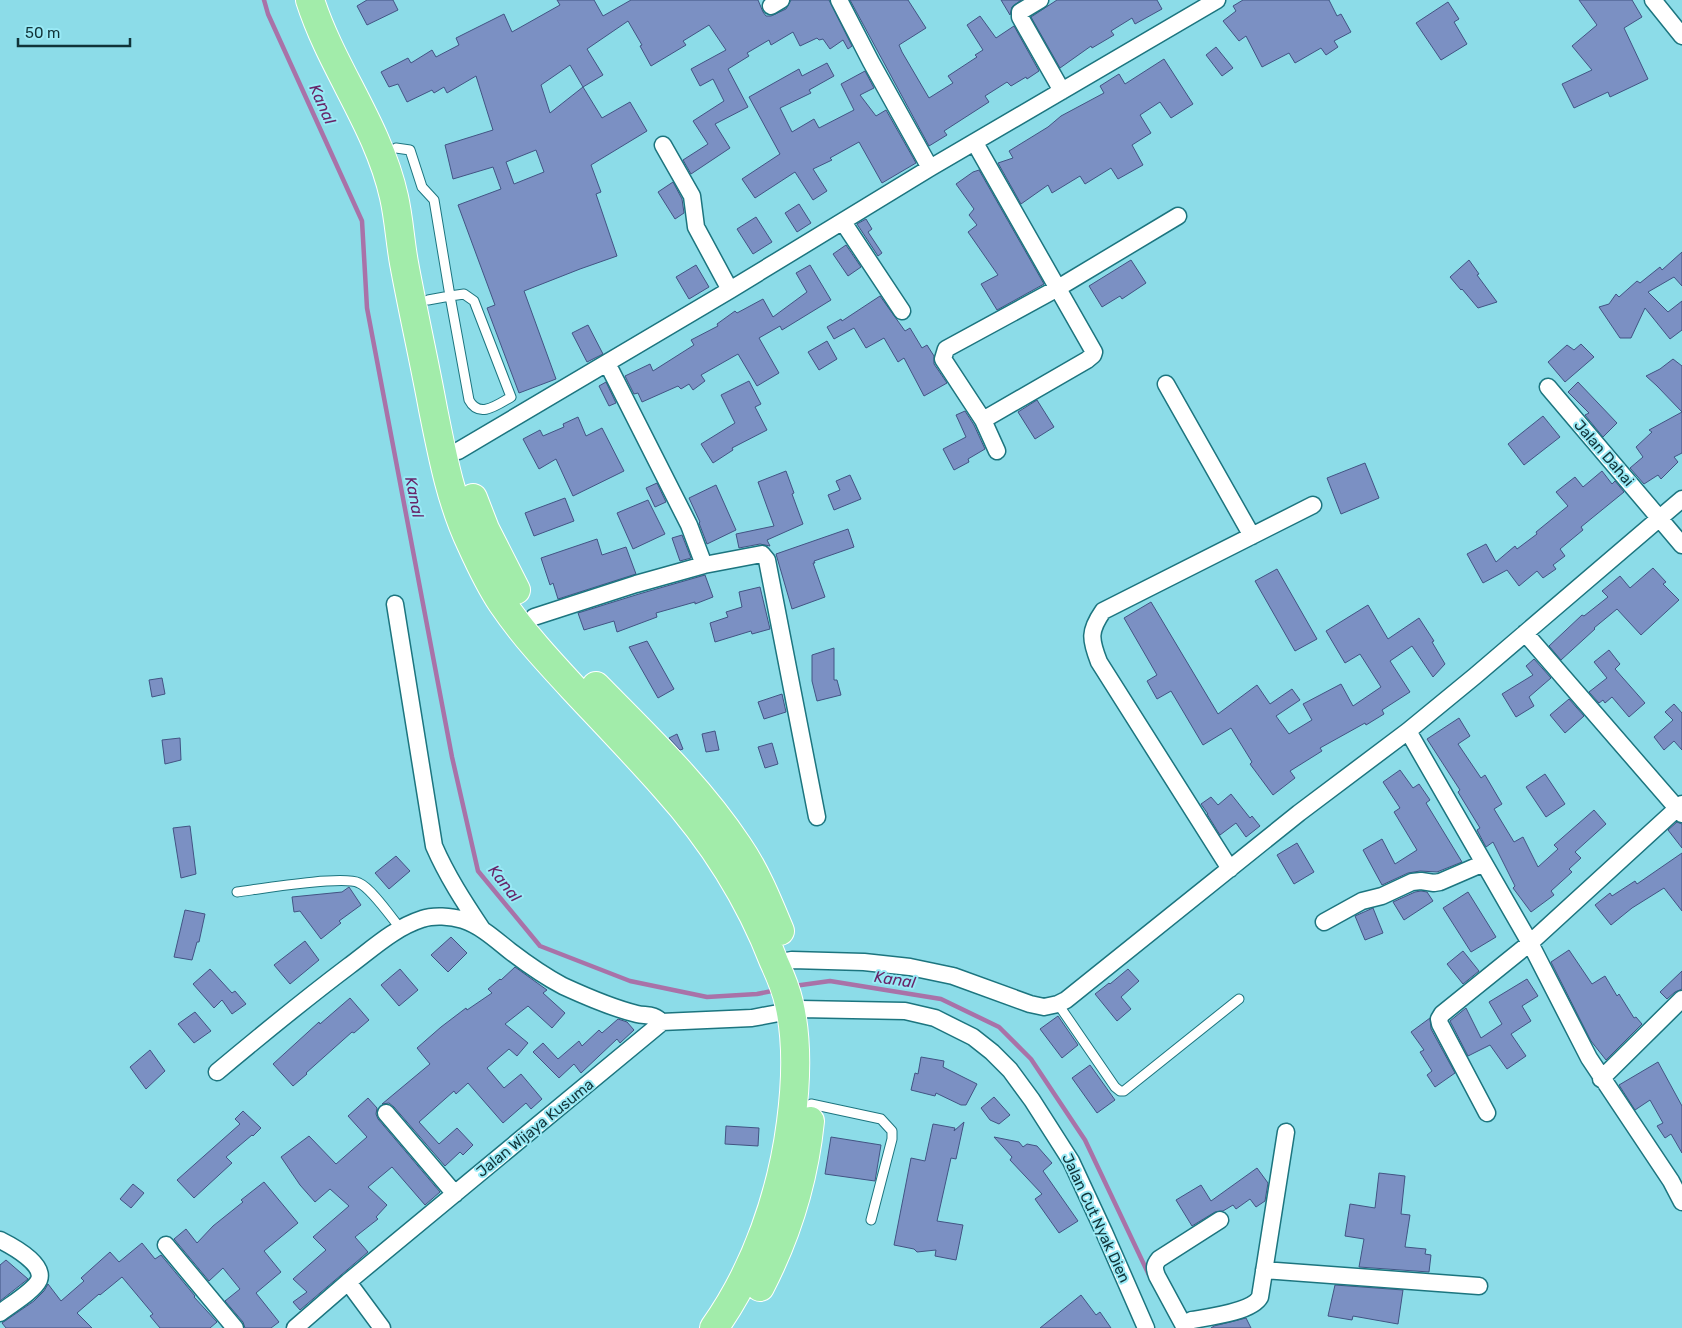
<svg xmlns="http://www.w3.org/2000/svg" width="1682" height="1328" font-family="Rubik,sans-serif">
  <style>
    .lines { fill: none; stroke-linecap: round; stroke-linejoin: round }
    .stream { stroke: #a972a8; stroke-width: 4.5 }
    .building { fill: #7b90c3; stroke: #425483; fill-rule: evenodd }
    .lane-casing { stroke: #1c757f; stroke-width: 11 }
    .street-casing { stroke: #1c757f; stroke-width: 19 }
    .highway-casing { stroke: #fff; stroke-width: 30 }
    .lane { stroke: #fff; stroke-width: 9 }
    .street { stroke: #fff; stroke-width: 16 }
    .highway { stroke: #a2ecaa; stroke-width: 28 }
    .labels { text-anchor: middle; stroke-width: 4; stroke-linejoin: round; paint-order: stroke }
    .street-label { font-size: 15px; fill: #103338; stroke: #99e9f5 }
    .water-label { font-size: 16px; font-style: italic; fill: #682468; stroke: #99e9f5 }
  </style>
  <rect width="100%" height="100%" fill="#8cdce8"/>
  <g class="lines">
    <path class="stream" d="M264,0L268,14L362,221L367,308L452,757L478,871L540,946L630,981L707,997L757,994L777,990
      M794,986L830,981L941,999L999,1027L1031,1059L1085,1140L1149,1275"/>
  </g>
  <path class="building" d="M367,0H393L398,10L367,25L357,6Z
    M557,0H594L603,16L631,0H758L763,12L766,16H771L786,9L791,0H829L852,46L848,49L843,40L830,49L823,39L819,40L817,38L800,46L793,32L771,45L769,40L747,53L749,56L728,69L748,107L715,124L730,148L691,174L683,160L708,144L693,121L724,101L713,79L700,86L691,69L726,50L709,25L683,41L686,45L651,66L640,46L642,45L628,21L587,49L603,75L583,87L602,118L630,102L647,131L591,165L601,192L596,194L617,256L580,269L524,291L556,379L519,393L487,308L495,305L458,205L501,189L493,167L453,179L445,145L493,130L476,76L447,93L444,87L434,93L432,90L407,102L398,84L389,87L381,72L408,58L411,63L432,50L436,57L459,45L456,38L504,14L512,32L560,5ZM570,65L583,87L550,113L541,85ZM536,150L544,172L514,184L506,162Z
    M850,0H908L926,28L899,45L902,52L929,98L953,83L948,76L977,57L975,55L983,50L967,25L980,16L996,38L1014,26L1039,71L1027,79L1026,77L1011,86L1007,82L985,96L989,102L944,131L947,135L929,146Z
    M1001,0H1021L1012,7L1010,15Z
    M1057,0H1157L1162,9L1135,24L1132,18L1111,31L1114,35L1092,48L1091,46L1060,68L1031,17Z
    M1243,0H1329L1337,16L1341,14L1351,32L1334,41L1338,47L1326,55L1321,48L1295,63L1289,53L1262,67L1246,36L1239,41L1223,21L1236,11L1233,6Z
    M1579,0H1632L1642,17L1624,28L1648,79L1610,97L1608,92L1574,108L1562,84L1592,70L1572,46L1597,25Z
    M1448,2L1459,19L1454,22L1467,44L1441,60L1416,23Z
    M1216,47L1233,68L1222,76L1206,55Z
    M1164,59L1193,104L1171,118L1160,102L1140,115L1151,133L1132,145L1143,165L1118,179L1111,168L1085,184L1080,176L1052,193L1048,185L1021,204L998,163L1013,158L1009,151L1048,127L1061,116L1104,93L1100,86L1119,74L1125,84Z
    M827,63L834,76L809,90L811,93L780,108L792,132L814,119L819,128L854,110L841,84L865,71L874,88L860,95L876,116L886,110L916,163L882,183L859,142L830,158L832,160L813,169L827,191L813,200L795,172L755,198L742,179L780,154L749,97L799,69L802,76Z
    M979,170L1044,284L997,310L981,284L998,275L968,232L977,225L969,215L974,209L956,184L973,172Z
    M673,182L682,199L684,213L675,219L658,192Z
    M799,204L811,223L797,232L785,213Z
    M756,217L772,242L753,254L737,229Z
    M866,219L872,229L868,232L882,253L878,256L857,224Z
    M846,245L861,267L848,276L833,254Z
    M1682,252V286L1674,277L1648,292L1668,312L1682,301V330L1670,339L1645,308L1631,338H1620L1599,307L1609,304L1616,294L1619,297L1637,281L1640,283L1660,267L1662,270Z
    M1131,260L1146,283L1122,299L1120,296L1102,307L1089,286Z
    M1469,260L1479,274L1477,275L1497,302L1478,308L1462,289L1461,290L1450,277Z
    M696,265L709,287L689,299L676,277Z
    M810,265L831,300L782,330L780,326L759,338L779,373L757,386L738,354L701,375L705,381L693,390L689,384L681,389L678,386L642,402L638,393L634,394L625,376L650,364L653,371L694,345L691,340L718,326L717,324L735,311L737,313L763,299L773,317L807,292L796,273Z
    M880,296L905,331L910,328L922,348L927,345L934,356V364L947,383L924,396L904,358L898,362L884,338L866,348L854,328L834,339L827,327L841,319L842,321Z
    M588,325L603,354L587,362L572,333Z
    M827,341L837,359L819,370L808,352Z
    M1581,344L1594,357L1565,382L1548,362L1567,345L1574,350Z
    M1673,359L1682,366V453L1674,457L1678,462L1661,479L1658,475L1644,484L1630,468L1643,457L1636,447L1652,432L1649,430L1682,412L1657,386L1646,376L1660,369Z
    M749,381L761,404L755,407L767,430L732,448L733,450L713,463L701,444L735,423L721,395Z
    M606,382L616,403L609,406L599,386Z
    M1578,382L1617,423L1603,437L1585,415L1589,413L1568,392Z
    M1037,400L1054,427L1035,439L1018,412Z
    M965,411L974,425L985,449L968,459L969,462L954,470L943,449L966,437L956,415Z
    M1543,416L1560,437L1524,465L1508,444Z
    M578,417L586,436L602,428L624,471L573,496L556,459L539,469L523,439L540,430L543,436L564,427L563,424Z
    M1365,463L1379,498L1341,514L1327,478Z
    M786,471L794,493L792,494L803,524L767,540L770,546L760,544L739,548L736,534L774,526L758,482Z
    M1602,471L1612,484L1615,481L1624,492L1581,527L1583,530L1560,549L1565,556L1553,565L1556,569L1543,578L1537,571L1519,586L1507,570L1483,583L1467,554L1486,544L1496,562L1515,546L1517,549L1537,534L1536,532L1568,506L1556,492L1575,477L1583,487Z
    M850,475L861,499L834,510L828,495L840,490L836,481Z
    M657,483L666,502L655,507L646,488Z
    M716,485L736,530L707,544L699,523L700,522L689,498Z
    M565,498L574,521L534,536L525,513Z
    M648,500L665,534L633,549L617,513Z
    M848,529L854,547L814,561L815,563H813L825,597L792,609L776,554Z
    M682,535L691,558L680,561L672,538Z
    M597,539L602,555L626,547L636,574L558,599L553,583L550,585L541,558Z
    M1653,568L1666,582L1663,584L1679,600L1641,635L1617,609L1594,628L1595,629L1561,660L1549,646L1582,615L1584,616L1608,597L1602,591L1620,576L1630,588Z
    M1277,569L1317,639L1295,651L1255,581Z
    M705,575L713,597L695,604V602L656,613L657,617L617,632L614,621L584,630L578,613L639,594Z
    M760,587L770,629L752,634L751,631L715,642L710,623L728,617L726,612L742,607L739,592Z
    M1151,602L1218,714L1257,685L1270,704L1292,689L1300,700L1276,716L1289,734L1312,720L1303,704L1341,684L1353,706L1381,687L1360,654L1345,663L1326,631L1368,605L1388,639L1419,618L1434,641L1432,642L1445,664L1433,677L1412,646L1390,661L1410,692L1382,710L1384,714L1366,725L1365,723L1320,748L1322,751L1290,771L1295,778L1273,795L1250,764L1252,762L1231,728L1203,745L1171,691L1157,699L1147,681L1157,675L1124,618Z
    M647,641L674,689L658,698L629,647Z
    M834,648V680H837L841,695L817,701L812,681V655Z
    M1609,650L1620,664L1615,669L1645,703L1629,717L1612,697L1605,703L1603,700L1599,703L1589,692L1607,678L1594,662Z
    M1534,659L1551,678L1529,697L1534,706L1516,717L1502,694L1533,675L1526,666Z
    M162,678L165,694L152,697L149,680Z
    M782,694L786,712L764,719L758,702Z
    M1569,699L1584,716L1565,733L1550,715Z
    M1674,704L1682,713V750L1674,741L1664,750L1654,737L1673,720L1665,712Z
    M1459,718L1470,736L1458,744L1481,778L1485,775L1502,804L1494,809L1514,842L1523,837L1538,867L1558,849L1554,845L1594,810L1606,824L1575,852L1581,858L1569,869L1572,872L1551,891L1554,895L1531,912L1513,888L1515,886L1493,842L1486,847L1477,830L1480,828L1458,792L1460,790L1427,739Z
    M715,731L719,750L706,752L702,734Z
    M677,734L683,749L680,750L669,738Z
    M180,738L181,760L165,764L162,740Z
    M772,743L778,764L765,768L758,747Z
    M1400,770L1413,788L1419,784L1430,800L1426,803L1462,862L1437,872L1420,871L1408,873L1382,885L1363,850L1382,839L1395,864L1417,850L1394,812L1400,808L1383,782Z
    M1545,774L1565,804L1546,817L1526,787Z
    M1231,794L1250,818L1252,816L1260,826L1246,837L1236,823L1220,835L1207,814H1208L1201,804L1211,797L1218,805Z
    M1677,822L1682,824V848L1668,830Z
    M190,826L196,874L181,878L173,828Z
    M1297,843L1314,872L1294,884L1277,855Z
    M1682,853V911L1664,888L1632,908L1611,925L1595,905L1610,893L1612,896L1635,881L1637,884Z
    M396,856L410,871L389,889L375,873Z
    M349,887L361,905L339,921L341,923L321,939L300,911L294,912L292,897L342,892Z
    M1421,891L1427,892L1433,901L1404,920L1393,902L1415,892Z
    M1468,892L1496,937L1471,952L1443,908Z
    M1373,908L1383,933L1365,940L1355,916Z
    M185,910L205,914L199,942H197L192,960L174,957Z
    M451,937L467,953L448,972L431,955Z
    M305,941L319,960L290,984L274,965Z
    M1569,950L1592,984L1605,976L1617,996L1619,994L1634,1018L1636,1017L1642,1024L1606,1060L1591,1041L1551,962Z
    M1463,951L1479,971L1463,984L1447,964Z
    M515,967L547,990L543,993L565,1013L552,1028L528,1006L505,1024L528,1043L517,1056L509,1049L487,1068L504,1088L521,1074L542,1099L531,1109L526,1103L503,1123L468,1083L456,1094L454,1091L419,1122L439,1144L457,1128L473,1145L463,1155L460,1152L445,1166L394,1107L389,1103L382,1104L430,1064L417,1048L441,1027L466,1008L467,1010L492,993L488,989L500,979L501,980Z
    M210,969L232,993L235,991L246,1004L232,1014L222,1000L214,1008L193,984Z
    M400,969L418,990L399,1006L381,985Z
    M1128,969L1139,981L1121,997L1131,1009L1117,1021L1095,994L1109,983L1110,984Z
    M1682,971V989L1675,992L1667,999L1660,992Z
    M1527,979L1538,996L1522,1006L1531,1021L1511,1034L1526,1056L1507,1069L1490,1045L1468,1056L1450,1021L1466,1008L1481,1038L1502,1024L1489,1002Z
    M350,998L369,1020L354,1033L352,1032L306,1073L307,1074L293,1086L273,1064L319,1022L320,1024Z
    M195,1012L211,1031L194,1043L178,1024Z
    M1058,1016L1078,1045L1062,1058L1040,1029Z
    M1430,1018L1431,1029L1455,1073L1435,1087L1427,1075L1432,1071L1420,1052L1424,1050L1411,1032Z
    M618,1019L627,1022L634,1030L620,1043L617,1039L581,1073L574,1064L559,1078L533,1052L543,1043L558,1059L579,1041L582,1046L599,1030L602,1033Z
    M150,1050L165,1071L146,1089L130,1067Z
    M921,1057L944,1061L943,1067L977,1084L966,1105H961L936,1093L935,1096L911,1090L915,1073L918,1074Z
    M1658,1062L1682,1106V1153L1671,1134L1665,1138L1657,1126L1663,1123L1650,1100L1635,1110L1619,1085Z
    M1090,1065L1115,1100L1097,1113L1072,1078Z
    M994,1097L1010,1115L999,1124L990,1120L981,1108Z
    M368,1098L377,1108L376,1114L378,1119L440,1192L425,1205L392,1167L368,1187L387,1205L376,1217L378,1219L355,1237L368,1252L300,1310L293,1302L307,1292L293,1279L326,1250L313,1237L349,1206L330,1189L315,1202L300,1185L281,1157L309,1136L336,1164L367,1137L348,1116Z
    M243,1111L261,1128L253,1136L252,1135L226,1157L232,1163L194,1198L177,1180L240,1124L235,1119Z
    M964,1122L956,1159L951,1158L937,1221L963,1225L956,1260L935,1256L936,1250L917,1252L914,1249L894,1245L911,1158L925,1161L933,1124L955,1128L954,1131Z
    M726,1126L759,1128L758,1146L725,1144Z
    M831,1137L881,1145L875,1181L825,1174Z
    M994,1137L1019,1142L1023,1147L1027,1144L1037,1146L1052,1163L1043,1171L1078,1221L1059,1233L1035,1199L1042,1194L1010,1160L1012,1157Z
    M1257,1168L1268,1183L1265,1201L1256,1207L1250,1199L1236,1209L1233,1205L1223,1211L1215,1212L1192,1226L1176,1200L1201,1185L1211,1201Z
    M1379,1173L1405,1176L1401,1214L1410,1215L1405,1247L1426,1249L1425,1254L1431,1255L1429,1272L1359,1267L1364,1239L1345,1236L1350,1204L1375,1208Z
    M264,1182L298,1223L264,1251L281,1272L256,1293L279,1322L271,1328H245L243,1322L225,1301L240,1289L223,1268L209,1281L174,1239L186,1229L197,1243L213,1226L243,1202L241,1200Z
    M133,1184L144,1193L131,1208L120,1199Z
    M142,1243L155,1259L161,1255L195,1296L194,1297L217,1322L210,1328H160L150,1316L153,1314L122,1277L100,1295L99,1294L77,1313L92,1328H6L2,1323L34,1301L44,1291L48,1284L61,1301L84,1281L81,1278L110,1252L119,1262Z
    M6,1260L28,1279L0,1301V1265Z
    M1335,1285L1403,1290L1398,1324L1353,1316L1352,1320L1328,1316Z
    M1081,1295L1096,1315L1100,1312L1111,1328H1040Z
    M1246,1318L1251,1328H1211L1214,1326Z"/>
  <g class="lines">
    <g class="lane-casing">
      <path id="lane" d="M396,148L410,150L422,187L434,200L450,296L428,300
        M464,294L474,301L511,397C497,405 479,419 469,400L450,296Z
        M237,892C260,889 343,875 359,883C371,888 391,917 400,928
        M1058,1004L1115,1087L1120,1091H1124L1239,999
        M811,1104L881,1119L892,1131V1139L871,1220"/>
    </g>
    <g class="street-casing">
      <path id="street" d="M839,0L871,62L930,168
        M1040,0L1020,12V17L1062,91
        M1653,0L1682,36
        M771,6L781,0
        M975,143L1094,352L1093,355L1087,360L983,420
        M663,145L692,196L696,227L730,290
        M843,222L902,311
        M607,363L689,525L704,565
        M1166,384L1252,536
        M1548,387L1682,545
        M458,451L730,290L930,168L1217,0
        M997,451L983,420L943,359L946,349L1058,288L1178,216
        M395,604L434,846C447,876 464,902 482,929
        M534,617L636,584L704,565L762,554L767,560L817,817
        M1525,633L1682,814
        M1408,731L1530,943L1589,1058L1671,1181L1682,1202
        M1230,869L1099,662C1090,639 1089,631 1103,611L1313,505
        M1324,922L1362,901L1382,896L1412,882L1421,881L1434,883L1440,882L1484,863
        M775,963L792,960L864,962L910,967L953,976L1030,1004L1044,1007L1058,1004L1066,1000L1299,813L1408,731L1475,676L1682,499
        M217,1072C260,1036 304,1000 349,966C372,949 394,928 422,919C433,915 451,916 463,920C481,926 495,939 510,951C527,964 544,976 563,986C587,997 612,1008 637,1014C646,1016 655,1014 661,1022
        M1601,1079L1682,999
        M386,1113L455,1194
        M1487,1113L1440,1024L1439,1019L1442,1014L1530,943L1682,804
        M0,1240C12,1246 45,1264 39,1280C34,1291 10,1305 0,1313
        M166,1245L235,1328
        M1264,1270L1479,1286
        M348,1282L382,1328
        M1184,1326L1157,1276C1154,1268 1154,1265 1159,1259L1220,1220
        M295,1328L348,1282L660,1024L661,1022L752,1018L800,1009L905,1011L935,1018L973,1037L992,1052L1010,1070L1032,1100L1071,1161L1104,1232L1146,1328
        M1184,1328L1188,1322L1192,1320C1209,1317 1252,1312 1260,1297L1286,1132"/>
    </g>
    <g class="highway-casing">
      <path id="highway" d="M310,0C332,69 378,125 394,197C399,219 400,241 404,263C413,312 424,360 433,409C442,454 451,502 471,544C480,564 490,585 502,603C523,634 549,662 574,689C604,721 635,753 665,787C711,838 749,897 774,962C780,975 786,989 789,1003C798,1041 796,1084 791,1122C782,1193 756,1269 714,1328
        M473,498L485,529L516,590
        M596,686C646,737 698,786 738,846C756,872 768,902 780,931
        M760,1287C787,1235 804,1180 810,1121"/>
    </g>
    <use href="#lane" class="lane"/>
    <use href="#street" class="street"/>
    <use href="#highway" class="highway"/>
  </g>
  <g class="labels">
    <g class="street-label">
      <text transform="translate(1604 453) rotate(49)" y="5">Jalan Dahai</text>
      <text transform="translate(535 1128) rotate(-39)" y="5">Jalan Wijaya Kusuma</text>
      <text transform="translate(1096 1218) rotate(65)" y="5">Jalan Cut Nyak Dien</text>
    </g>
    <g class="water-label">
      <text transform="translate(323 104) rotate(66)" y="6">Kanal</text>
      <text transform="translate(415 497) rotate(79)" y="6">Kanal</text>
      <text transform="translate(505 883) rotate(52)" y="6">Kanal</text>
      <text transform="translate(895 979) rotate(9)" y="6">Kanal</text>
    </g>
  </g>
  <path d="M18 38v8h112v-8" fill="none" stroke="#103338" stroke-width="2.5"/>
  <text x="25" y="38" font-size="15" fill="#103338" stroke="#99e9f5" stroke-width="4" paint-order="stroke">50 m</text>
</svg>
